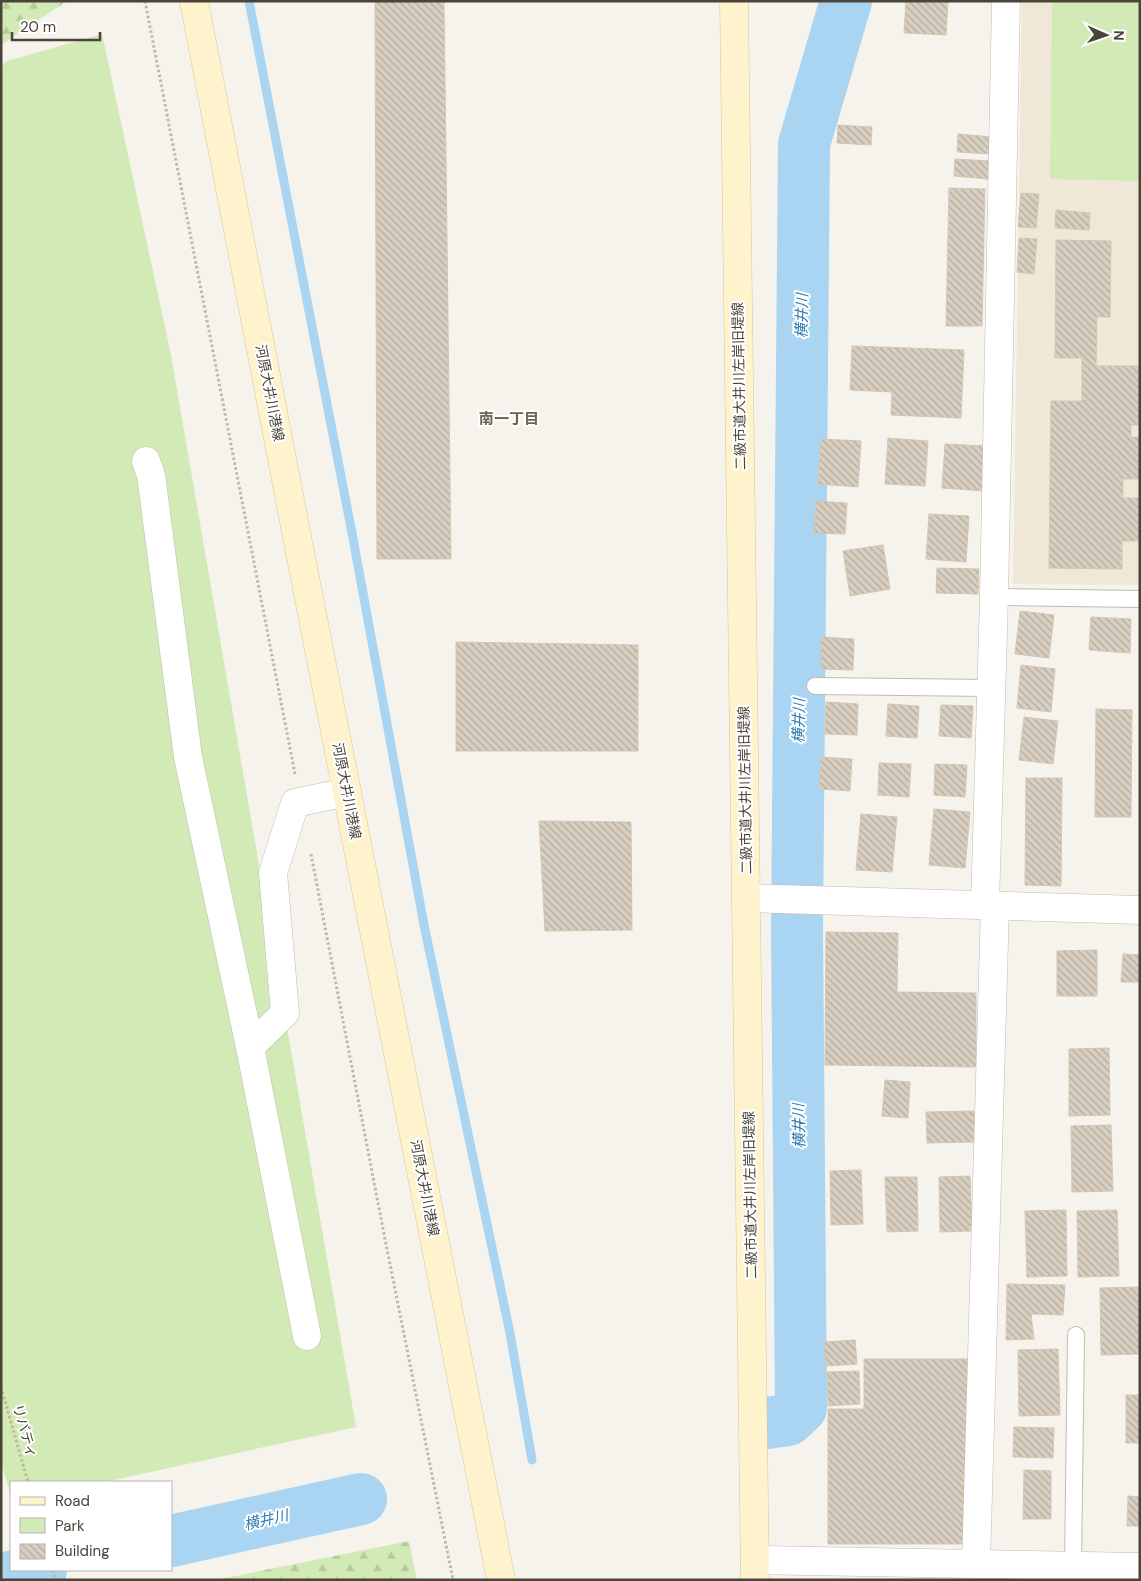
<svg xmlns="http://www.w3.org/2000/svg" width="1141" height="1581" font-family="'DM Sans','Noto Sans JP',sans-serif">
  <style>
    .education { fill: #efe8d6 }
    .green { fill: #d2eab5 }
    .forest { fill: url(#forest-firs) }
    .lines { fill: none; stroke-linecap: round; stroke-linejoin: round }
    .stream { stroke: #a9d4f2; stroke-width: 9 }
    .river { stroke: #a9d4f2; stroke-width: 52 }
    .building { fill: url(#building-back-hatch); stroke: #d3c7b4 }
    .lane-casing { stroke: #c2bbae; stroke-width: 18 }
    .street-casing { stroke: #c2bbae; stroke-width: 29 }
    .secondary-casing { stroke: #d6c79b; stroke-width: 29 }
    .path { stroke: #c4b79f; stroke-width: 3; stroke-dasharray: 2.5 2.5; stroke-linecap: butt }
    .lane { stroke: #fff; stroke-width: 16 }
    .street { stroke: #fff; stroke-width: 28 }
    .secondary { stroke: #fff3cd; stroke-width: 28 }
    .labels { text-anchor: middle; stroke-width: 4; stroke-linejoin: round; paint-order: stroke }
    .street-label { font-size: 14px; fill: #4b4439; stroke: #fff }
    .water-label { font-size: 15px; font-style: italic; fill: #2e7ab2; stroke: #fff }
    .neighbourhood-label { font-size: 15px; font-weight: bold; fill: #6e6250; stroke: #fff }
  </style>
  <defs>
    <pattern id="forest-firs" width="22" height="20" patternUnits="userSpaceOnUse" patternTransform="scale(1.25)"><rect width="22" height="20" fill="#d2eab5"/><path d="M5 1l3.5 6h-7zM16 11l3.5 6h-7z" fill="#b6ca9c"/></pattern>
    <pattern id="building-back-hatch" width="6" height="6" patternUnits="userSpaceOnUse" patternTransform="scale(1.25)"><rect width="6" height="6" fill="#d8cfc1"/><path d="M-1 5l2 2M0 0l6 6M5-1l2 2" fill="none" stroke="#b1aa9e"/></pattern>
  </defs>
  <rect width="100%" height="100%" fill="#f6f3ec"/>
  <path class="education" d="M1022,1H1140V585L1013,584Z"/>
  <path class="green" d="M1052,1H1140V181L1050,179Z
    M102,34L171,355L356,1427L105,1482H11V1497L1,1462V66L7,61Z"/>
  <path class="forest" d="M1,1H67L1,45Z
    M409,1541L417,1580H216Z"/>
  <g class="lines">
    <path class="stream" d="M249,1L352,533L424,925L510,1333L532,1460"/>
    <path class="river" d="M767,1423L788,1420L801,1408L797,928L804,144L846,1
      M171,1541L361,1499
      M1,1579L41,1570"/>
  </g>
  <path class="building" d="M375,1H444L451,559H377Z
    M906,1H948L946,35L904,33Z
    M838,125L872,127L871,145L837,143Z
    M958,134L992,137L991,154L957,152Z
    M955,159L990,161L988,179L954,176Z
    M949,188L985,189L982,326H946Z
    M1021,193L1039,194L1036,228L1018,227Z
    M1056,210L1090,213L1089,230L1055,228Z
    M1019,238L1037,239L1034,274L1017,272Z
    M1056,240L1111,241L1110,317H1097L1096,366H1140V425H1131V437H1140V479H1123V498H1140L1139,541H1122V569L1049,568L1051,401H1082V358H1055Z
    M852,346L964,350L961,418L891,415L892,392L850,390Z
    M888,438L928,441L925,486L885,484Z
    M821,439L861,441L858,487L818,484Z
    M945,444L985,446L983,491L942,488Z
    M816,501L847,503L845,534L814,533Z
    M929,514L969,516L966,562L926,559Z
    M883,545L890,589L850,596L843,551Z
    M937,568L979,569L978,594L936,593Z
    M1020,611L1054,615L1049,658L1015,654Z
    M1091,617L1131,619L1130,653L1089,650Z
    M822,637L854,639L853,670L821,669Z
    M456,642L638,645V751H456Z
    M1021,665L1055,669L1051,712L1017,708Z
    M826,702L858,704L857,735L825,734Z
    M888,704L919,706L917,738L886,736Z
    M941,705L973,706L971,738L939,736Z
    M1096,709L1132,710L1131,817H1095Z
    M1024,717L1058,721L1053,764L1019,760Z
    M821,757L852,759L850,791L819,789Z
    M879,763L911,764L909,797L878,795Z
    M935,764L967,765L965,797L934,795Z
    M1026,778H1062L1061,886L1025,885Z
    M934,809L970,812L965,868L929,865Z
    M861,814L897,817L892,872L856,870Z
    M539,821L631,822L632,930L545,931Z
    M826,932L898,933L897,992L976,993V1067L825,1065Z
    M1097,950V996H1057V951Z
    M1123,954L1140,955V982H1121Z
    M1109,1048L1110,1115L1069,1116V1049Z
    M885,1080L910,1082L908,1118L882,1116Z
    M974,1111L975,1142L927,1143L926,1112Z
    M1111,1125L1113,1191L1072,1192L1071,1126Z
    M861,1170L863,1224L831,1225L830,1171Z
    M970,1176L972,1231L940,1232L939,1177Z
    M885,1177H917L918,1231L887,1232Z
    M1066,1210L1067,1276L1027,1277L1025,1211Z
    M1117,1210L1119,1276L1078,1277L1077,1211Z
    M1007,1284L1065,1285L1063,1315L1031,1314L1034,1339L1006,1340Z
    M1140,1287V1354L1101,1355L1100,1288Z
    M855,1340L857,1364L826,1366L824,1342Z
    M1058,1349L1060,1415L1019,1416L1018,1350Z
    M864,1359H969L968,1544H828V1409H864Z
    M859,1371L860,1404L828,1406L827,1372Z
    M1126,1395H1140V1443H1126Z
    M1014,1427L1054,1428L1053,1458L1013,1457Z
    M1024,1470L1051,1471V1519H1023Z
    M1128,1496L1140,1497V1526H1127Z"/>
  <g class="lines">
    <g class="lane-casing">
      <path id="lane" d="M994,597L1140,599
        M815,686L991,688
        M1073,1566L1076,1335"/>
    </g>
    <g class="street-casing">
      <path id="street" d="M146,461L151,475L188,757L250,1047
        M747,898L1140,910
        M985,906L994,597L1006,1
        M307,1336L250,1047L285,1013L273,873L295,803L347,792
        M755,1560L1140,1567
        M976,1564L995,906"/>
    </g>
    <g class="secondary-casing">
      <path id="secondary" d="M194,1L298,542L501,1580
        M734,1L755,1580"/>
    </g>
    <path class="path" d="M145,1L295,774
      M311,854L383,1229L453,1580
      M1,1387L28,1482
      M53,1570L56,1580"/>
    <use href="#lane" class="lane"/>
    <use href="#street" class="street"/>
    <use href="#secondary" class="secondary"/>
  </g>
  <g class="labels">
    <g class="street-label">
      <text transform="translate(739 386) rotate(-91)" y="5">二級市道大井川左岸旧堤線</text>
      <text transform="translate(270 393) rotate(79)" y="5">河原大井川港線</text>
      <text transform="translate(745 790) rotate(-91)" y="5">二級市道大井川左岸旧堤線</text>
      <text transform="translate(347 791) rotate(79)" y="5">河原大井川港線</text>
      <text transform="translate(425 1188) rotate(79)" y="5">河原大井川港線</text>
      <text transform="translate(750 1195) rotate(-91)" y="5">二級市道大井川左岸旧堤線</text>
      <text transform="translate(25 1431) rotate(74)" y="5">リバティ</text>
    </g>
    <g class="water-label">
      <text transform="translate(802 316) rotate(-89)" y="5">横井川</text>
      <text transform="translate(799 721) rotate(-89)" y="5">横井川</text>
      <text transform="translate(799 1126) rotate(-91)" y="5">横井川</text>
      <text transform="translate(266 1520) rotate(-13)" y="5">横井川</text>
    </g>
    <g class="neighbourhood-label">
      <text x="509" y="424">南一丁目</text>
    </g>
  </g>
  <rect width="1141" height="1581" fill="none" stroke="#4b4439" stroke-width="5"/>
  <rect x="10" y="1481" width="162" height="90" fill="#ffffff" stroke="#b7b4b0"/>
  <rect x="20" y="1497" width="25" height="8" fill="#fff3cd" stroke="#b7b4b0"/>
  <text x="55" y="1506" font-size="15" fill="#4b4439">Road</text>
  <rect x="20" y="1518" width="25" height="15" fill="#d2eab5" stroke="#b7b4b0"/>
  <text x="55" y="1531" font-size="15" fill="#4b4439">Park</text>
  <rect x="20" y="1544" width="25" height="15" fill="url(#building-back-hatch)" stroke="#b7b4b0"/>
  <text x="55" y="1556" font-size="15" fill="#4b4439">Building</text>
  <g transform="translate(1106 35) rotate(92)" stroke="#ffffff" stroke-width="4" paint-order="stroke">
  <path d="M0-4L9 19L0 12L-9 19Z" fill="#4b4439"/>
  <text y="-8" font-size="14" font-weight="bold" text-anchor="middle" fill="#4b4439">N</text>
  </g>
  <path d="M12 32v8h88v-8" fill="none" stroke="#4b4439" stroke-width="2.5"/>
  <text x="20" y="32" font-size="15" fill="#4b4439" stroke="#ffffff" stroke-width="4" paint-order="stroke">20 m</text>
</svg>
